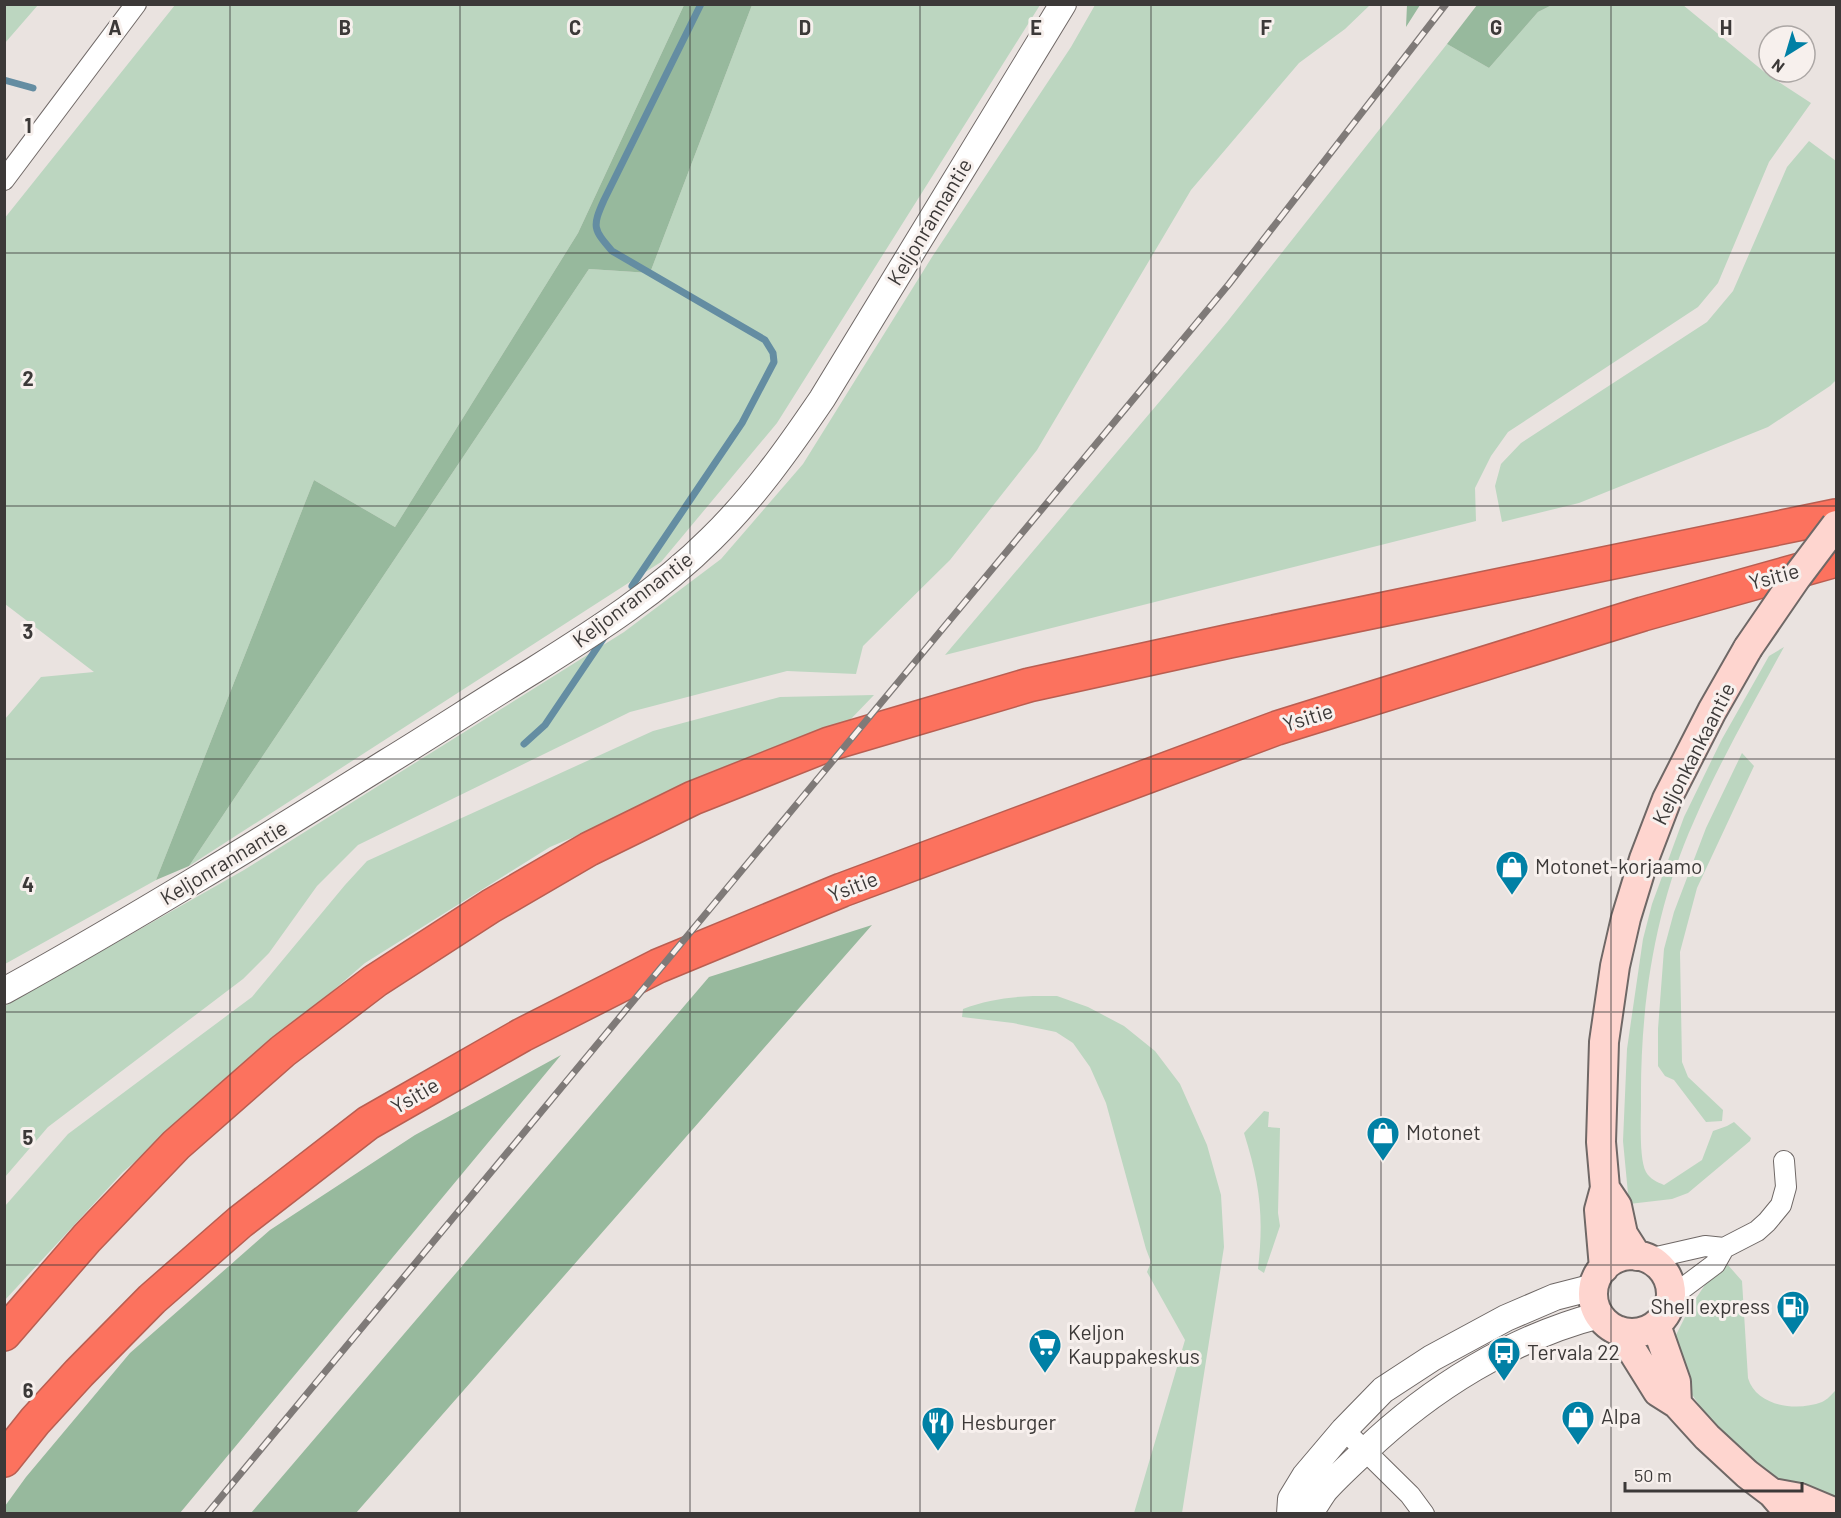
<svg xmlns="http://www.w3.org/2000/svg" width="1841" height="1518" font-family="Barlow,sans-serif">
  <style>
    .green { fill: #bcd6c0 }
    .forest { fill: #97b99d }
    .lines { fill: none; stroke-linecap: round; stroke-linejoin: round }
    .stream { stroke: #648da2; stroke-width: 7 }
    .minor-casing { stroke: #6f6866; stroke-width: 22 }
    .tertiary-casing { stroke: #6f6866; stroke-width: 28 }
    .secondary-casing { stroke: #6f6866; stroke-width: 32 }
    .motorway-casing { stroke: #b95e51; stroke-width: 36 }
    .minor { stroke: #fff; stroke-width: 20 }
    .tertiary { stroke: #fff; stroke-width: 26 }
    .secondary { stroke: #fed5cf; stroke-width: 28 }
    .motorway { stroke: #fc725e; stroke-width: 33 }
    .rail-casing { stroke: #7f7a78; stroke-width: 7 }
    .rail { stroke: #f7f0ed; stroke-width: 4.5; stroke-dasharray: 14; stroke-linecap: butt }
    .secondary-bridge-casing { stroke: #6f6866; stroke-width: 32; stroke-linecap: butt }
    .secondary-bridge { stroke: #fed5cf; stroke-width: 28 }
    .grid { fill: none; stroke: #3c3938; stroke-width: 1.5; stroke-opacity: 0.55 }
    .labels { text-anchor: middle; stroke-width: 6; stroke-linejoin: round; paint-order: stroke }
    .street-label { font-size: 21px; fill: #3c3938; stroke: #f7f0ed }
    .poi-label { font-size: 21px; fill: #3c3938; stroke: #f7f0ed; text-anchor: start }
    .grid-label { font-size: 20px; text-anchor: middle; font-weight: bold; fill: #3c3938; stroke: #f7f0ed; stroke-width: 6; stroke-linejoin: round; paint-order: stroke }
  </style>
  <rect width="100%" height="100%" fill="#eae3e0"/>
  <path class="green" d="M5,4L38,5L5,43L4,5Z
    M175,5H684L578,233L395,527L314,480L156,880L5,964V719L41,677L94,672L5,604L4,219Z
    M752,5H1040L777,423L661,562L189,866L589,269L650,273Z
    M1095,5H1370L1345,29L1299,63L1191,190L1037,450L950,560L863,646L856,674L787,671L630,712L358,845L317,886L269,953L243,979L48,1127L5,1177V1006L244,870L624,632L721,559L803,464L932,257L1071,47Z
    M1552,5H1683L1768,75L1811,103L1769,162L1718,283L1698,307L1508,432L1491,456L1475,488L1476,521L945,655L1227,322L1447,44L1489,68L1538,12Z
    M1809,141L1836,161V380L1830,386L1768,427L1579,503L1502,522L1495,486L1501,464L1521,443L1707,322L1733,291L1787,167Z
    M1784,647C1753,704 1720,761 1694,821C1654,910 1640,1007 1641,1104C1641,1120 1639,1159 1646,1172C1650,1179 1657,1182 1664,1185L1702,1160L1713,1131L1727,1126L1734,1122L1751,1138L1750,1141L1688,1193L1672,1199L1629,1204L1623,1141L1627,1049L1643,939L1652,904L1684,817L1722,739L1769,656Z
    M874,695L849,721L550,847L365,963L123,1172L5,1300V1206L68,1134L252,997L345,885L367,861L653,731L780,697Z
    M1742,753L1754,766L1697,888L1680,952L1682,1062L1688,1077L1723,1110L1722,1121L1706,1122L1674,1080L1665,1076L1658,1066V1029L1664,949L1674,912L1706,828Z
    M1033,996H1057L1088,1007L1124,1026L1155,1051L1180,1084L1207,1145L1221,1195L1224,1247L1182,1513H1134L1185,1340L1147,1272L1151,1262L1146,1249L1106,1103L1090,1067L1073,1043L1056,1032L1013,1023L962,1017L963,1009C986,1000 1009,997 1033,996Z
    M1264,1111L1269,1112L1268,1127L1280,1128L1278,1213L1280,1226L1264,1273L1258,1269C1264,1216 1260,1184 1244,1133Z
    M1728,1265L1742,1281L1748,1378C1756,1406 1796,1412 1822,1402C1827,1400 1832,1394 1836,1390V1505L1800,1489L1773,1475L1744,1453L1714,1426L1686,1386L1675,1337L1690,1307L1707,1282Z"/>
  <path class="forest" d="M684,5H752L650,273L589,269L189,866L156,880L314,480L395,527L578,233Z
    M1407,5H1420L1406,27Z
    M1477,5V4L1552,5L1538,12L1489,68L1447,44Z
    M872,925L356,1513H251L709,977Z
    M561,1055L180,1513H5V1506L26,1477L130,1353L270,1230L415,1135Z"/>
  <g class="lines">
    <path class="stream" d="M4,80L33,88
      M632,586L742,423L774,362L773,353L765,340L612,251C593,229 592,227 604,200L701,4
      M524,744L545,725L605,636"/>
    <g class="minor-casing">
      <path id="minor" d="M4,180L136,4
        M1648,1259L1705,1246L1724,1248L1757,1231L1767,1222L1781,1205L1786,1187L1784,1161
        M1671,1297L1715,1264L1724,1248
        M1344,1430L1410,1495L1424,1514"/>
    </g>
    <g class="tertiary-casing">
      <path id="tertiary" d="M4,991C134,919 260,841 387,762C436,732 485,700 534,670C596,631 659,591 711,539C754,497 788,449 822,399L1063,4
        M1290,1514L1291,1499L1305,1476L1344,1430L1383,1390L1432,1358L1506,1318L1555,1297L1594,1287
        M1306,1514C1315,1509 1319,1497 1326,1489C1338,1476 1352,1463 1365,1451C1430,1389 1513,1337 1600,1315"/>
    </g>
    <g class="secondary-casing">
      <path id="secondary" d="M1605,1188L1617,1206L1623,1234L1637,1256
        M1593 1294a39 39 0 1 1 78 0a39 39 0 1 1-78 0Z
        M1604,1268L1599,1210L1605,1188L1601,1142L1604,1042L1615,966L1626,918L1644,859L1667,799L1712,711L1748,648
        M1656,1325L1676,1382L1677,1404
        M1620,1331L1658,1392L1677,1404L1707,1437L1747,1474L1772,1493L1790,1514
        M1772,1493L1800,1498L1836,1513"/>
    </g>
    <g class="motorway-casing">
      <path id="motorway" d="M4,1334L87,1238L176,1145L283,1051L375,981L491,906L589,849L693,798L829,744L1029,685L1230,641L1836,516
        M4,1460L35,1421L79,1373L152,1299L240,1222L368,1123L522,1035L658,966L842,890L1277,728L1643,614L1836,560"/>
    </g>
    <use href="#minor" class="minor"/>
    <use href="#tertiary" class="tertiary"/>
    <use href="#secondary" class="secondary"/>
    <use href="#motorway" class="motorway"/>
    <g class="rail-casing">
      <path id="rail" d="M207,1514L1229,284L1446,4"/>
    </g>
    <use href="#rail" class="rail"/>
    <g class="secondary-bridge-casing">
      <path id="secondary-bridge" d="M1748,648L1796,578L1836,525"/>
    </g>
    <use href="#secondary-bridge" class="secondary-bridge"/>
  </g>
  <path class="grid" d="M230,4V1514M460,4V1514M690,4V1514M920,4V1514M1151,4V1514M1381,4V1514M1611,4V1514M4,253H1836M4,506H1836M4,759H1836M4,1012H1836M4,1265H1836"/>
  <defs>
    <g id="shop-pin" transform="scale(1.725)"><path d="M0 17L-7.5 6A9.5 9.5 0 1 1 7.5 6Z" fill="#0080a5" stroke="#f7f0ed"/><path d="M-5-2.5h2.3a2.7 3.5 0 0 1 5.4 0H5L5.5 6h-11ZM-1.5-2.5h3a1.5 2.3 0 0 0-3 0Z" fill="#fff"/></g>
    <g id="fuel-pin" transform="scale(1.725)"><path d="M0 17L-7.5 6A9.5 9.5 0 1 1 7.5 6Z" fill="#0080a5" stroke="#f7f0ed"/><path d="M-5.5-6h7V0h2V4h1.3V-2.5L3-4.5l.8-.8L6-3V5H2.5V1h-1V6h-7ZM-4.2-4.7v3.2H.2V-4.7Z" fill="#fff"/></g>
    <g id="supermarket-pin" transform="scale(1.725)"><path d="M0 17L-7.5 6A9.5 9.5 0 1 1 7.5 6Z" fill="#0080a5" stroke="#f7f0ed"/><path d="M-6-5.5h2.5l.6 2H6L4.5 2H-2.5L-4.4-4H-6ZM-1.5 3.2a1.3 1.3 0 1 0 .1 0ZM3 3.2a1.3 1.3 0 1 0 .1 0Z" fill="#fff"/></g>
    <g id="bus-pin" transform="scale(1.725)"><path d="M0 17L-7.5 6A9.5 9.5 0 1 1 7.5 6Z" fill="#0080a5" stroke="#f7f0ed"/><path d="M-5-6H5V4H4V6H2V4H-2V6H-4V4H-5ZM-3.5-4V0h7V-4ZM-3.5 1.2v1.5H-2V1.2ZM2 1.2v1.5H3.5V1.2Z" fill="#fff"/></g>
    <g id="restaurant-pin" transform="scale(1.725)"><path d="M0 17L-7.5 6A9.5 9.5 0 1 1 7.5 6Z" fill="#0080a5" stroke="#f7f0ed"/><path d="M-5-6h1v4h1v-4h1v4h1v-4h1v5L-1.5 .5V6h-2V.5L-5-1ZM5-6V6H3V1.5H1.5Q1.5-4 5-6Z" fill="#fff"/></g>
  </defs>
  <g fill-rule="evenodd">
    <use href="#shop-pin" x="1512" y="867"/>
    <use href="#shop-pin" x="1383" y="1133"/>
    <use href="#fuel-pin" x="1793" y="1307"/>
    <use href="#supermarket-pin" x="1045" y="1345"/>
    <use href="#bus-pin" x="1504" y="1353"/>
    <use href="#shop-pin" x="1578" y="1417"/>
    <use href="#restaurant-pin" x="938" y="1423"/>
  </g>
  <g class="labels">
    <g class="street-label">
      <text transform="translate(930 222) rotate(-59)" y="7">Keljonrannantie</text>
      <text transform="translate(1774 577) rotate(-15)" y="7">Ysitie</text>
      <text transform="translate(633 600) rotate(-37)" y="7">Keljonrannantie</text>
      <text transform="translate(1308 718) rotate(-17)" y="7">Ysitie</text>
      <text transform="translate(1694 754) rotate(-63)" y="7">Keljonkankaantie</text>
      <text transform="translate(224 863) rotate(-31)" y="7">Keljonrannantie</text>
      <text transform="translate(853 887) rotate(-21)" y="7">Ysitie</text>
      <text transform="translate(415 1096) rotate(-30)" y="7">Ysitie</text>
    </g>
    <g class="poi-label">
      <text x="1535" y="874">Motonet-korjaamo</text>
      <text x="1406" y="1140">Motonet</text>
      <text x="1770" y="1314" text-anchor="end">Shell express</text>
      <text x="1068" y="1340">Keljon<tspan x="1068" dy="24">Kauppakeskus</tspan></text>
      <text x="1527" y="1360">Tervala 22</text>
      <text x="1601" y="1424">Alpa</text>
      <text x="961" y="1430">Hesburger</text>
    </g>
  </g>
  <g class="grid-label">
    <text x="115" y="35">A</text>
    <text x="345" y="35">B</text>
    <text x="575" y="35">C</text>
    <text x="805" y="35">D</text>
    <text x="1036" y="35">E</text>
    <text x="1266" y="35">F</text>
    <text x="1496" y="35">G</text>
    <text x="1726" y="35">H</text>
    <text x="28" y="133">1</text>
    <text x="28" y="386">2</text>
    <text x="28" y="639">3</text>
    <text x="28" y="892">4</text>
    <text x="28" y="1145">5</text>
    <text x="28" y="1398">6</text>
  </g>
  <rect width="1841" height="1518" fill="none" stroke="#3c3938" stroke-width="12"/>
  <g transform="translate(1787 54) rotate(217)"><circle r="28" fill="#f7f0ed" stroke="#aca7a5" stroke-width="1.5"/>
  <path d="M0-4.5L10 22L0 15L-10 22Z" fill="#0080a5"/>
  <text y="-9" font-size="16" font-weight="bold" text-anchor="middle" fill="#3c3938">N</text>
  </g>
  <path d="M1625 1482v9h177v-9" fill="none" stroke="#3c3938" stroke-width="3"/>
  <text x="1634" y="1482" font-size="18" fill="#3c3938" stroke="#f7f0ed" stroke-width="4.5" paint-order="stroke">50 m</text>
</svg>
